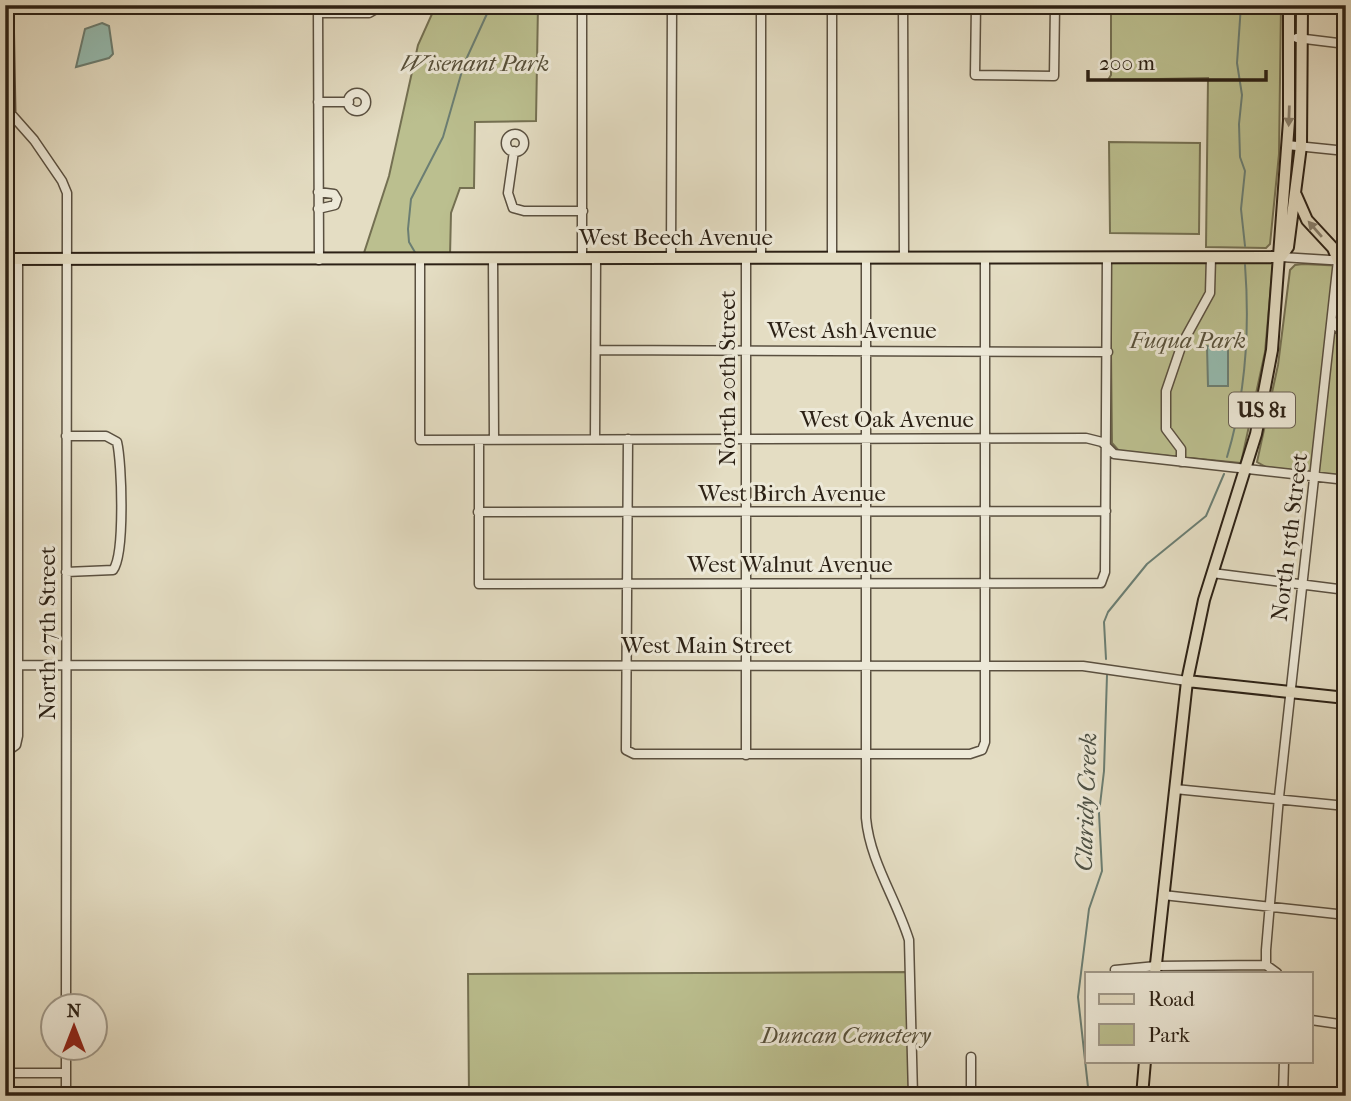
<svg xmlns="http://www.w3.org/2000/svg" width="1351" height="1101" font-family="'IM FELL French Canon',serif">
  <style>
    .green { fill: #bbbf8f; stroke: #747052; stroke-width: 2 }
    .water { fill: #95bcb1; stroke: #6b7e73; stroke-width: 2 }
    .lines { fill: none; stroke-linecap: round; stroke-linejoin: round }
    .stream { stroke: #6b7e73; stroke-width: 2 }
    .minor-casing { stroke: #5a5040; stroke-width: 11 }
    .major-casing { stroke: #2c2115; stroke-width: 14 }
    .minor { stroke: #ede9d8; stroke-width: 8 }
    .major { stroke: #e4ddc3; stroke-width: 10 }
    .oneway { fill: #887f6c }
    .labels { text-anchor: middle; stroke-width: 6; stroke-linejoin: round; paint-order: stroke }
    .shield { fill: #ede9d8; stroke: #665d50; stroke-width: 2 }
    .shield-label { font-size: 21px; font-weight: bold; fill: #2c2115 }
    .park-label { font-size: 23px; font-style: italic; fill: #57503a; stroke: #ede9d8 }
    .street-label { font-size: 23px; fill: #2c2115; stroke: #ede9d8 }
    .water-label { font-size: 24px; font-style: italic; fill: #4c5044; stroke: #ede9d8 }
  </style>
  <rect width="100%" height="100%" fill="#e4ddc3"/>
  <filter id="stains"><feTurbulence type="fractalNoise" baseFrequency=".00286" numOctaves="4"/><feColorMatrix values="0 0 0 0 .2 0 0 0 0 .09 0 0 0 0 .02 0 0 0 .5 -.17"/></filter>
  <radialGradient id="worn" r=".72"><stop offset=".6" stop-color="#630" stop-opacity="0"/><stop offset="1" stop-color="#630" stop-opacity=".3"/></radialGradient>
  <path class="green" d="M436,5H538L536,121L475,122L474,188H460L451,213L450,256H363L389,176L418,45Z
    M1111,5H1281L1279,154L1270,244L1266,248L1206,247L1208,78L1108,80L1111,75Z
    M1109,142L1200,143L1199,234L1110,233Z
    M1110,262L1273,263L1265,352L1241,463L1119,451L1112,443Z
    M1303,264L1346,266V476L1266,467L1257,462L1278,365L1290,270L1295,265Z
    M909,972L910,1096H469L468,974Z"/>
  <path class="water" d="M102,23L109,26L113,54L109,58L76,67L85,29Z
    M1207,346H1228V386H1208Z"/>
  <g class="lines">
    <path class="stream" d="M1241,5L1237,63L1242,95L1239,124L1240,157L1245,171L1241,209L1245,246
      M416,254L409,242L408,229L411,199L443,137L464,64L491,5
      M1227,457C1246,394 1250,331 1245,265
      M1106,659L1104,622L1108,612L1147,564L1206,516L1224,474
      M1089,1096L1078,997L1089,909L1102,871L1099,813L1104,771L1107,675"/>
    <g class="minor-casing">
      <path id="minor" d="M9,5L11,114L34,140L62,181L67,193L66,1006
        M318,5L319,260
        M761,5V258
        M903,5L904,258
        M976,5L975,75L1054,76L1055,5
        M318,13H369L383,5
        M1297,38L1346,44
        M348 102a9 9 0 1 1 18 0a9 9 0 1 1-18 0Z
        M318,102H349
        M506 143a9 9 0 1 1 18 0a9 9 0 1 1-18 0Z
        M1287,145L1346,151
        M514,151L508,193L513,208L524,211H583
        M318,209L335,205L337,199L334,194L318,192
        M1281,257L1346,261
        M493,258L494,439
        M582,258V5
        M671,258L672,5
        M832,258V5
        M866,258V818C870,862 896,898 909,940L913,1096
        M420,259V440L1086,438L1102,442L1114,454L1346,480
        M1334,322L1346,338
        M596,350L1108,352
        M66,436H106L117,442C122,463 125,555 113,570L66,572
        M595,439L596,258
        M628,439L626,750L634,754H970L982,750L985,742V258
        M479,440V584L1101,583L1105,572L1107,257
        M1181,462V449L1166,429V391L1182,344L1210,293L1211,257
        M478,512L1106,511
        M1212,573L1346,590
        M18,665L1083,666L1187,681
        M5,753L16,745L18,736V259
        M746,755V258
        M1175,789L1346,806
        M1163,895L1346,915
        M1115,970L1156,966L1266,965
        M1277,973L1266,965V950L1279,797L1338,260
        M1311,1020L1346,1025
        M971,1057V1096
        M5,1073H66
        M66,1096V1048
        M1283,1096L1284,1061"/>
    </g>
    <g class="major-casing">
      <path id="major" d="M1296,195L1307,220L1333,248L1338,260
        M1281,257L1288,247L1301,146L1302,5
        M5,259L1281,257
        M1187,681L1346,698
        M1155,973L1187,681L1204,600L1256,434L1272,350L1289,121V5
        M1142,1096L1145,1061"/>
    </g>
    <use href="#minor" class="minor"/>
    <use href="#major" class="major"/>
  </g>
  <defs><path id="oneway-solid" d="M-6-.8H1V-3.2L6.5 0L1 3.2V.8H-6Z" transform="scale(1.75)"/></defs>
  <g class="oneway">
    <use href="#oneway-solid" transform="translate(1289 116) rotate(92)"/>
    <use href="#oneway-solid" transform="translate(1315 229) rotate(-131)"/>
  </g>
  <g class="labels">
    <rect class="shield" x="1229" y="392.5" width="66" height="35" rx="5"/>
    <g class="shield-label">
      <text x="1262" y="417">US 81</text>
    </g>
    <g class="park-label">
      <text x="475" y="71">Wisenant Park</text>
      <text x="1188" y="348">Fuqua Park</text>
      <text x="846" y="1043">Duncan Cemetery</text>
    </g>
    <g class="street-label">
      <text x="676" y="245">West Beech Avenue</text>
      <text x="852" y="338">West Ash Avenue</text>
      <text transform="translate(727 378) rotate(-90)" y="8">North 20th Street</text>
      <text x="887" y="427">West Oak Avenue</text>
      <text x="792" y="501">West Birch Avenue</text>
      <text transform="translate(1289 537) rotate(-83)" y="8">North 15th Street</text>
      <text x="790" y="572">West Walnut Avenue</text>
      <text transform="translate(47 633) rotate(-90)" y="8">North 27th Street</text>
      <text x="707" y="653">West Main Street</text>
    </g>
    <g class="water-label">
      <text transform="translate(1086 802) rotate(-88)" y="8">Claridy Creek</text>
    </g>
  </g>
  <rect width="1351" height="1101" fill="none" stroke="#e4ddc3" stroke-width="28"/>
  <rect x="7" y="7" width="1337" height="1087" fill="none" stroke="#2c2115" stroke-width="3.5"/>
  <rect x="14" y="14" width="1323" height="1073" fill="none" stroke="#2c2115" stroke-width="2"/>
  <rect x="1085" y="972" width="228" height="91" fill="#ede9d8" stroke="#a0998a" stroke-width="2"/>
  <rect x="1099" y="994" width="35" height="10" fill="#e4ddc3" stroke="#a0998a" stroke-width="2"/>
  <text x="1148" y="1006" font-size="21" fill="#2c2115">Road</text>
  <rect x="1099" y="1024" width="35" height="21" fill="#bbbf8f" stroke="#a0998a" stroke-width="2"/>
  <text x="1148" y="1042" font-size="21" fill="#2c2115">Park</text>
  <g transform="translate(74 1027)"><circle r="33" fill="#ede9d8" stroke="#a0998a" stroke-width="2"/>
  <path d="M0-5L12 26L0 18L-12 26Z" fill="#8f2418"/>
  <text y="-10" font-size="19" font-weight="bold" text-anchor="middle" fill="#2c2115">N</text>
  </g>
  <path d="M1088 70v10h178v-10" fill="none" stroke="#2c2115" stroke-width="3.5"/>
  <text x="1099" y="70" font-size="21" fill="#2c2115" stroke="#ede9d8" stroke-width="5" paint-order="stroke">200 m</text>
  <rect width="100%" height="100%" filter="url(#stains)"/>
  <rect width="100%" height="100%" fill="url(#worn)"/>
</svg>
